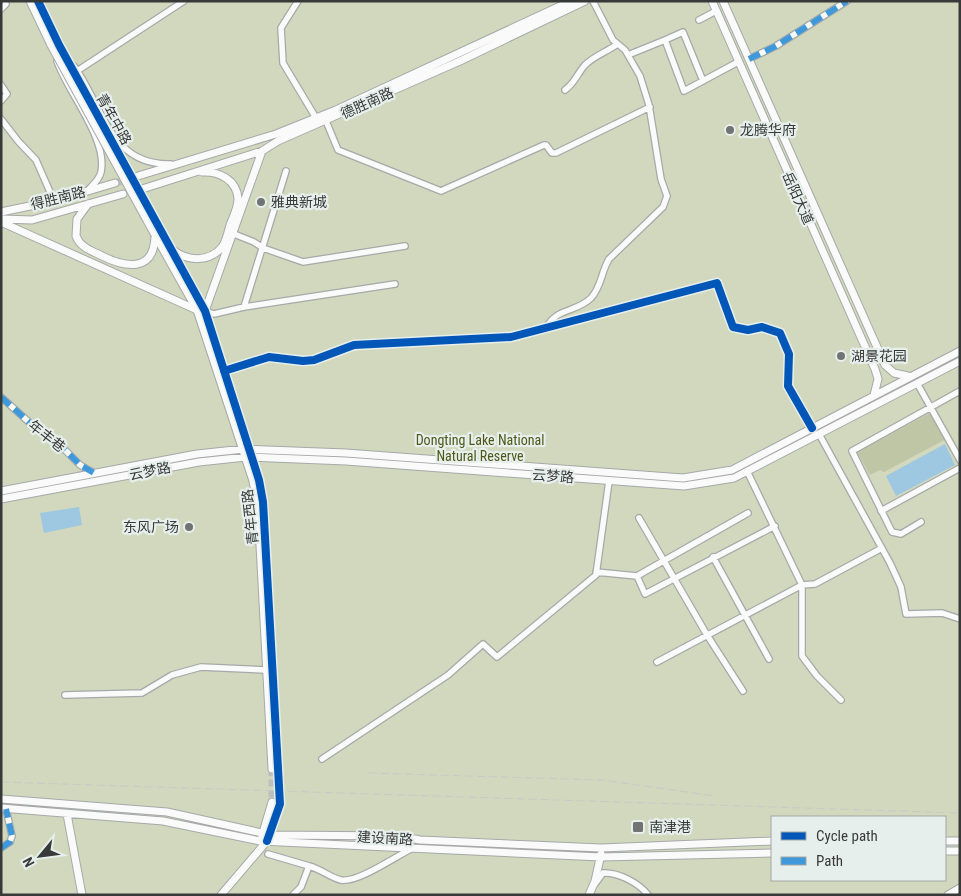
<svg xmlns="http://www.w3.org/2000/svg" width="961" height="896" font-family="'Roboto Condensed','Noto Sans SC',sans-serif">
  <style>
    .green { fill: #d1d8bd; fill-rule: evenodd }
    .forest { fill: #bec6a5 }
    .water { fill: #9ec7e2 }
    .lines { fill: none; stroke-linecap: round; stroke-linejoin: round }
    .major-tunnel { stroke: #bbbfbe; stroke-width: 7; stroke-dasharray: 7 3.5; stroke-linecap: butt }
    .minor-casing { stroke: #a6a9a8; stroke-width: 8 }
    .major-casing { stroke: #a6a9a8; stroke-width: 9 }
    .minor { stroke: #fafafa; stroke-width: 5.5 }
    .major { stroke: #fafafa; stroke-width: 7 }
    .rail { stroke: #c8c9c9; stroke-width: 1; stroke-dasharray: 8 4; stroke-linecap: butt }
    .major-bridge-casing { stroke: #a6a9a8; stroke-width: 9; stroke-linecap: butt }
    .major-bridge { stroke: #fafafa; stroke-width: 7 }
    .quiet { stroke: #3e98d9; stroke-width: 6; stroke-dasharray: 12 6; stroke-linecap: butt }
    .cycleway-casing { stroke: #e7efed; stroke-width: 11 }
    .cycleway { stroke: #0057b8; stroke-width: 8 }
    .poi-dot { fill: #717473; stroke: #e7efed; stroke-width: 2 }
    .labels { text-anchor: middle; stroke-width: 4.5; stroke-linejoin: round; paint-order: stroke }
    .street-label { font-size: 14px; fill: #373a39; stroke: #e7efed }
    .poi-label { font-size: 14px; fill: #373a39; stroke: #e7efed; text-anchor: start }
    .park-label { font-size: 14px; fill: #4f5816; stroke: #e7efed }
  </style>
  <rect width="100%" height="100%" fill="#dce0df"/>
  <path class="green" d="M1,1H960V895H1ZM772,817H945V880H772Z"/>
  <path class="forest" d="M932,412L946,439L884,472L880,470L870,475L857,452Z"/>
  <path class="water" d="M945,444L955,465L896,496L886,476Z
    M79,507L82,525L44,533L40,513Z"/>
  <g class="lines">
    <path class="major-tunnel" d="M115,183L138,177
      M272,769V802
      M278,769L280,804"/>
    <g class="minor-casing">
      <path id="minor" d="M298,1L281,28L283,63L316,118
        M1,9L6,4L5,1
        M699,20L716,11
        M665,40L683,32L703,81
        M628,55L665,40L684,91L738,62
        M749,59L776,46L847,1
        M57,61C68,93 108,139 101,172C100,179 92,186 87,191
        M74,66C104,108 110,166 171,164
        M77,71L184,1
        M1,85L7,94L1,101
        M565,90C575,83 577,74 585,65C594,56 606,52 616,45
        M1,119L18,141L36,160L54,201
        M326,121L338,150L441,191L544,145H546L552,153H556L650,107
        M234,234L254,242L263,248L303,262L405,246
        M244,307L286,171
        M205,311L214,314L244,307L395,284
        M546,328C557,307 576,313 591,298C602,286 601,272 609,259L663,207L667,196L661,179L649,105L640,76L625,50L613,40L593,1
        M224,371L269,357L303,361L314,360L354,345L511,337L717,283L733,327L748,330L762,327L780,333L789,354L788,386L812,428
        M917,383L960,460
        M1,397L30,423L53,438L80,465L94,473
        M819,434L890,563L901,587L906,614L942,613L960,619
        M747,471L802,585V656L817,676L841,700
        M881,511L960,468
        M639,518L707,635L743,691
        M921,522L901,534L892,532L852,451L960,391
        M713,557L769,659
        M596,572L637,576L645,594L775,526
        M637,576L748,513
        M657,662L802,585L815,584L882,548
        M65,695L142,693L172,675L201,667L266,670
        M322,759L448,675L483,644L497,657L596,575L609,481
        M1,848L10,842L12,836L6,809
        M268,854L309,866L301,887L293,895
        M309,866C321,869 331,878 341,880C358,883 396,856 413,848
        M595,884L603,873C618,872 639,883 648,895"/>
    </g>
    <g class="major-casing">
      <path id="major" d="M30,1L51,45
        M38,1L59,45L205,311L250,450L263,502L278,769
        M712,1L875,369L878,379L874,395
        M723,1L885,365L894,373L908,376
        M138,176L276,134L336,110L571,1
        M142,189L262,151L278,141L460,61L585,1
        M88,204L77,219L76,236C80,247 90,250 100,255C124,267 154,274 155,236
        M1,212L54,201L115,183
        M2,219L32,220L123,194
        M1,222L197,310
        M155,235L197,310L253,481L258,508L272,769
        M173,250C187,261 209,263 222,247C226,242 228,232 230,225C233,217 238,208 238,199C237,180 219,171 202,172
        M205,311L262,151
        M1,491L197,454L244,449L346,453L683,478L732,470L960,351
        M1,499L199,462L246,457L346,461L684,486L734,478L960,361
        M1,799L167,812L271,835L399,836L420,840L601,848L772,841
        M1,808L163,821L260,841L601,857L772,853
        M67,814L82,895
        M262,836L272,802
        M945,841H960
        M945,851H960
        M221,895L267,841L280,804
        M589,895L595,881L601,854
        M948,895L960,888"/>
    </g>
    <use href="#minor" class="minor"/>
    <use href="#major" class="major"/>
    <path class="rail" d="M369,773L602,780L715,796
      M1,782L960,813"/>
    <g class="major-bridge-casing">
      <path id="major-bridge" d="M51,45L155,235"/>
    </g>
    <use href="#major-bridge" class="major-bridge"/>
    <path class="quiet" d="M749,59L776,46L847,1
      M1,397L30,423L53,438L80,465L94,473
      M1,848L10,842L12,836L6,809"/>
    <g class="cycleway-casing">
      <path id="cycleway" d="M38,1L59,45L205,311L259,480L263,502L280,804L267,841
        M224,371L269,357L303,361L314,360L354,345L511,337L717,283L733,327L748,330L762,327L780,333L789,354L788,386L812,428"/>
    </g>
    <use href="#cycleway" class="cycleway"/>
  </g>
  <g class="poi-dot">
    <circle cx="730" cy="130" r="5"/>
    <circle cx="261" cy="202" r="5"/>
    <circle cx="841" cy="356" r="5"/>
    <circle cx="189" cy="527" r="5"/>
    <rect x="632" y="821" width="12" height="12" rx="2.5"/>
  </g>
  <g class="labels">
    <g class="street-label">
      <text transform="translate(367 103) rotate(-24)" y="5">德胜南路</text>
      <text transform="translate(114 119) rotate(61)" y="5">青年中路</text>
      <text transform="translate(58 198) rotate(-14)" y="5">得胜南路</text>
      <text transform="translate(798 198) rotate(66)" y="5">岳阳大道</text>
      <text transform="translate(47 436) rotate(38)" y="5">年丰巷</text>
      <text transform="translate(150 471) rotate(-11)" y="5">云梦路</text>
      <text transform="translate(553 476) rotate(4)" y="5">云梦路</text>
      <text transform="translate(250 517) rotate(-96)" y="5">青年西路</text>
      <text transform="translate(385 838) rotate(3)" y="5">建设南路</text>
    </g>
    <g class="poi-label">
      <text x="740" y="135">龙腾华府</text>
      <text x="271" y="207">雅典新城</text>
      <text x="851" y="361">湖景花园</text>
      <text x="179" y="532" text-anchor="end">东风广场</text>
      <text x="649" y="832">南津港</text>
    </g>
    <g class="park-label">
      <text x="480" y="445">Dongting Lake National<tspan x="480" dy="16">Natural Reserve</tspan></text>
    </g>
  </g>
  <rect width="961" height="896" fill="none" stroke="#373a39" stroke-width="5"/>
  <rect x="771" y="816" width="175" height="65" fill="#e7efed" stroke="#a1a7a5"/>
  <rect x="781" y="832" width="25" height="8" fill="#0057b8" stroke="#a1a7a5"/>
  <text x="816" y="841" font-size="15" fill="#373a39">Cycle path</text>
  <rect x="781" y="857" width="25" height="8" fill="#3e98d9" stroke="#a1a7a5"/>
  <text x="816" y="866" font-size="15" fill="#373a39">Path</text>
  <g transform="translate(40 856) rotate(241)" stroke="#e7efed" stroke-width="4" paint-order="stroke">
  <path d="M0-4L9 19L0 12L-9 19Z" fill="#373a39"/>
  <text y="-8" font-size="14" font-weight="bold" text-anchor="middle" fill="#373a39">N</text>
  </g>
</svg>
